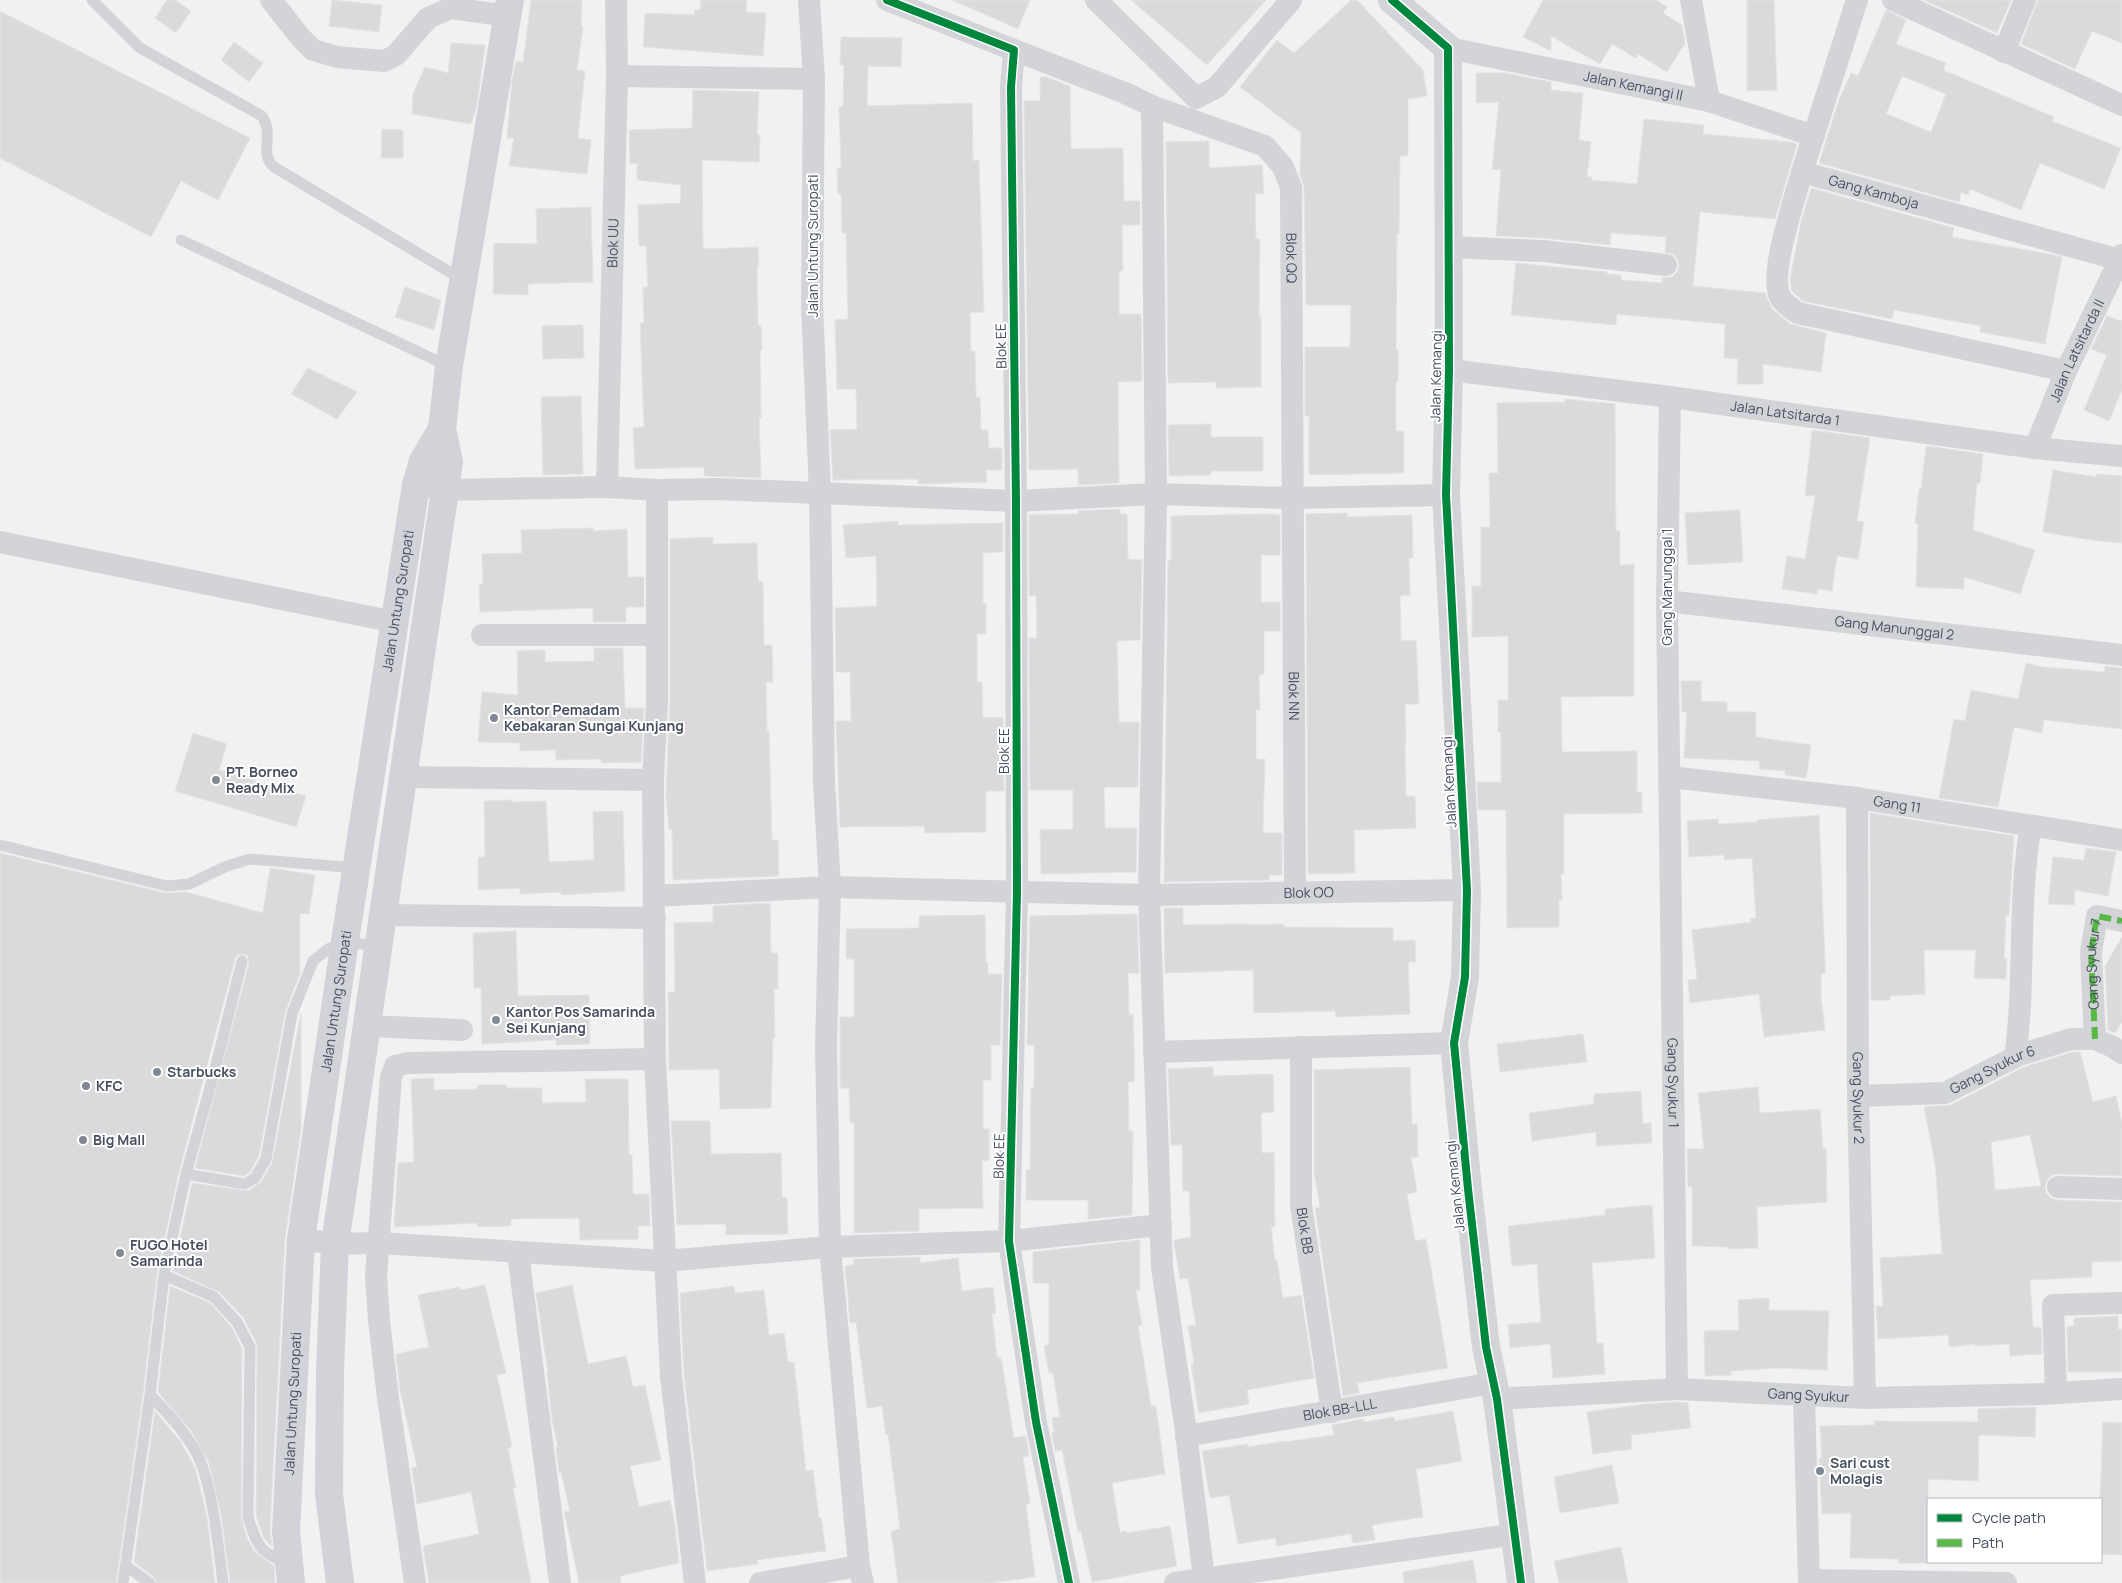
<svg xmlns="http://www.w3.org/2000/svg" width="2122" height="1583" font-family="Manrope,sans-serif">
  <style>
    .building { fill: #dadadd; stroke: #e3e3e4; fill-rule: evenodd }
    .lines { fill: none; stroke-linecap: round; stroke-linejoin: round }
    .service { stroke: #d2d4d8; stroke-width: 11 }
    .minor { stroke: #d2d4d8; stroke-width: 22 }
    .tertiary { stroke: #d2d4d8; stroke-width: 28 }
    .secondary { stroke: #d1d3d8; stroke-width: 28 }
    .quiet { stroke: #58b947; stroke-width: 6; stroke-dasharray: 12 6; stroke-linecap: butt }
    .cycleway-casing { stroke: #fff; stroke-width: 11 }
    .cycleway { stroke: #00873e; stroke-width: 8 }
    .poi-dot { fill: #828893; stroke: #fff; stroke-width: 2 }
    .labels { text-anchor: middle; stroke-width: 4; stroke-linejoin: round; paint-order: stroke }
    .street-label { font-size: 14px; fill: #464f60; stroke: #fff }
    .poi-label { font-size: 14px; font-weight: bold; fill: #464f60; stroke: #fff; text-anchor: start }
  </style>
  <rect width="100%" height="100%" fill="#f2f1f1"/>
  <path class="building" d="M167,0H175L191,11L176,33L155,18Z
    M332,0L382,5L379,32L329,26Z
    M531,0H582L581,27H583L577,70L585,71L578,138L591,140L587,174L509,166L514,138H507L512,80L516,61L523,62Z
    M701,0H747L746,12L766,13L763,56L643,47L645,13L694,15L695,10H700Z
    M952,0H1030L1018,29Z
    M1131,0H1266L1207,65Z
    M1351,0H1357L1423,70L1427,96L1408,99V156H1400L1399,234H1397L1396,350H1398V382H1396V431H1404V473L1309,475V416H1305V347H1350L1351,305H1306L1304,187L1300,175L1301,133L1240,87L1277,40L1294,53Z
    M1543,0H1656L1667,7L1663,13L1682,25L1685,43L1667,72L1638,54L1636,58L1612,44L1600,64L1551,36V51L1523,37Z
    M1747,0H1774L1777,90L1747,91Z
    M1924,0H2011L1997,33Z
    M2038,0H2122V43L2092,31L2075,69L2021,44Z
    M1886,10L1906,20L1896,44L1946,63L1943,70L2054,117L2052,121L2121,148L2104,189L2040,163L2021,210L1970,189L1968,195L1961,192L1959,202L1819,163L1839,100L1851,73L1858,76ZM1902,76L1946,94L1931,132L1886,114Z
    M0,11L250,138L218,200L181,181L151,237L0,158Z
    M841,37L902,38L901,67L868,66L867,106L972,103L973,161L979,160L984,312L970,313L971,351H975L976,397H980L981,430H988L989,448H1002V470H986L987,482L918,484V479L833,480L830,430L857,429L856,389H837L835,320L848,319L846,233H842L841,194H838L837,168H841L839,107H843L844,65H840Z
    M234,42L263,63L249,82L221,60Z
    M451,43L485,45L477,105L471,124L412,114L413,94L425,67L448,73Z
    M1476,73H1505L1551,82V90L1583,93L1579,140L1591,142L1587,177H1592L1591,180L1637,184L1644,119L1704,125L1703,134L1790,142L1797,144L1775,219L1700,212L1693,286L1765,293L1772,309L1790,324L1826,333L1821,372L1763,364V384H1737L1738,359L1724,358L1725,324L1617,314L1616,325L1511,315L1516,263L1607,272V274L1621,275V280L1662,283V278L1672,277L1677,272L1679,266L1678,260L1674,255L1665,252L1666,237L1611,233L1610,245L1544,238L1496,236L1501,170L1492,169L1499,102L1476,103Z
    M1040,77H1046L1070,86L1071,149L1123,148L1124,201H1140V225H1122L1123,271H1119V314H1141L1142,381L1118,382L1119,483L1078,485V469L1029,470L1024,101H1040Z
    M693,90L759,92L757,135H760L759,162L702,160L703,249L758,247L759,267H757L758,325H761L762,350H760L761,418H759L761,478L704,476V467L635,469L633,428L644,427L640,324L644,323L643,287H648L646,246H639L638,205L680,203L681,185L637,180V163L630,164L629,130L692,128Z
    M382,129L403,130V158H381Z
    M1209,141V168L1262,165L1264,194H1255L1256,239H1260L1259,317H1261V387L1216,388V382L1168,383L1166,142Z
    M1811,188L1954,228L1952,237L2044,253L2062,257L2045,344L1980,332L1981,326L1894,310L1892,319L1803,301L1792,291L1790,279L1801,222Z
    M591,207L593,282L528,284V295L493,294L494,243L537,244L536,209Z
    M405,287L441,300L434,330L395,317Z
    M2107,316L2121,321L2122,320V390L2109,421L2084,410L2107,355L2091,349Z
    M583,325L584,358L543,359L542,326Z
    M308,368L357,392L337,419L291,394Z
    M581,396L583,474L543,475L541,397Z
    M1565,399L1615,404L1616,531H1620V565L1634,564V696L1561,697L1562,752L1637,751V792H1642V813L1564,814V874H1561L1562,900H1559V927L1507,928L1506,810H1478L1477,782H1501V732H1498V700H1508V636L1472,637V586H1481V527H1490L1489,473H1498L1497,403L1565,402Z
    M1211,424V437H1263V471H1211V475L1169,476L1168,425Z
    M1812,430L1870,438L1857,521L1864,522L1858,559L1837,556L1832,591L1818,589L1817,594L1782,589L1787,556L1805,559L1815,496L1805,495Z
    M1926,446L1983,454L1980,483H1977L1973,530L2035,550L2020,594L1964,577V589L1916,587L1918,524H1915L1919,489H1921Z
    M2053,470L2096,477L2097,474L2122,476V543L2091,540L2043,532Z
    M1120,509V514H1127L1128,559L1142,560L1140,640L1117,641L1119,722H1139L1138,787H1104L1105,828H1137L1136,872L1041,874L1040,830L1073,829V790H1030L1029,638H1037L1036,595L1029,596V515L1078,514V511Z
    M1740,510L1743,562L1688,565L1685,513Z
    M1347,513V517L1412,515L1413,558H1409L1410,595L1400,596L1401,641L1416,640L1419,704H1405L1406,743H1405L1406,796H1415L1416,828L1354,830L1355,873L1308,874L1306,514Z
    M1267,514L1280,515V555H1261V602H1280V631H1264V674L1259,675L1260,710H1256V759H1265L1263,833H1282V875H1269V880L1164,882L1168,560H1171V516Z
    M898,521V525L1003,523V552L983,553V604L986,603V634H977V682H982L983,718L1003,717L1004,791H986V832L925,833L924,826L840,827L836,721H851L850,672H836L835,608L877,606L876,556L846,558L843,525Z
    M593,528V531L627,529L628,577H644V607H626V622H593V608L480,612L479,584H483L482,554L522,553L521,530Z
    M713,537V544L757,543L758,581H763L764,645H772L773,682H766L767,731H769L772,840H778L779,876L673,880L672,829L669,830L666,795L670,701V539Z
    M594,648H623L625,708H644L641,762L601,763V759L556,760L555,750L520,751V743L478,742L482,692L518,695L517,651L545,650V662L594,661Z
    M2026,663L2043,667L2104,672L2105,666L2122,668V729L2044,720L2042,733L2014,727L1998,807L1939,798L1954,719L1965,721L1971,690L2018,699Z
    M1681,681H1701V701L1727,702V712H1756V737L1811,745L1806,778L1785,775V771L1759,769L1760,761L1684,758L1687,712H1682Z
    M193,733L227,744L219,770L306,796L296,827L175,791Z
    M512,800V802L546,801L549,862L594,860L593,812L623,811L625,891L561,895V892L520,894V888L478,890V857H485L484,801Z
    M1870,813L2014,836L2009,915H2006L2004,958H2007L2006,979L1974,978L1976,950H1924L1925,994L1890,996V1000H1871Z
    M1819,815L1825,962V974H1821V996L1825,1030L1764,1037L1759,994L1690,1003L1688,980L1697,979L1692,930L1751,922L1750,919L1756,918L1752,858L1724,860V855L1689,857L1687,821L1718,819V824L1757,822V820Z
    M2086,848L2116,852L2108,896L2075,890L2074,905L2048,904L2053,857L2084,860Z
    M0,853L165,893L186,892L263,913L270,868L315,875L309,914L300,913V973L285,1013L259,1156L249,1173L244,1176L195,1168L249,963L248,956L243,954L237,955L235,959L179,1172L157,1273L143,1394L116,1583H0Z
    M770,903L771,953H778V989H774L775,1037L773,1038L771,1108L720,1109L719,1069L669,1070L668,992H675L674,923L713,922V906Z
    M1164,908H1183V925L1247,924V925L1284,924V927L1393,928V941L1415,940L1416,962H1408L1410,1014L1336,1017L1335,1011L1254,1013L1253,970L1165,973Z
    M1137,914L1139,973H1128L1129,1014H1133L1134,1044V1082H1128L1129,1131H1133L1132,1215L1088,1219V1200H1026V1170H1030L1031,1088H1034V1045H1027L1030,916Z
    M985,915L986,962L988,963V974H1002L1000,1045H991V1080H983V1129H989V1160L982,1161L983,1208L919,1209V1231L854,1233V1123H850L849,1088H840V1017H854V959H846V929L919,928V916Z
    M516,931L518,996L589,995L590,1044L556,1045V1040L482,1044L481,988H474L473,933Z
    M2122,937V1022L2115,1033L2108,1030L2105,966Z
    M301,1013V1129L285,1238L270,1530L272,1547L264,1538L256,1516L257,1344L243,1317L219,1292L173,1271L192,1183L248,1191L261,1182L272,1163Z
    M1583,1034L1587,1062L1500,1072L1497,1044Z
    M2073,1052H2080L2093,1102L2116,1096L2122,1123V1176L2058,1174L2052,1175L2047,1180L2045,1187L2046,1193L2051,1198L2057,1200L2122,1202V1261L2092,1262V1277L2030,1280L2033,1327H2041L2042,1354L2010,1356L2009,1344L1975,1346V1344L1949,1347L1948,1335L1878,1339L1876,1306H1883L1880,1258L1942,1254L1935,1163L1924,1107L1951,1105L2024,1067ZM2030,1135L2041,1186L1995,1190L1991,1142Z
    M1213,1067V1076L1273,1074L1274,1112L1261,1113L1262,1153L1274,1152L1275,1227H1271L1275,1260H1277L1283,1298L1301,1295L1314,1378L1247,1390L1249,1404L1199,1413L1191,1364H1194L1188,1326L1196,1325L1188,1278L1180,1279L1174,1243V1240L1191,1237L1189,1191H1183L1182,1145H1171L1168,1069Z
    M1410,1067L1412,1124H1417L1418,1157H1411L1417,1192L1407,1194L1415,1241L1426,1239L1448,1368L1357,1383L1359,1393L1343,1396L1315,1208L1320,1207L1314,1171V1070Z
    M434,1078V1090L478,1089V1085H507V1088H542V1103L586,1102L585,1079H628L629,1155H632L633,1194H649L650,1226H638V1239L580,1240L579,1218L511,1219V1226L477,1227V1223L394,1227L398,1163L414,1162L411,1079Z
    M1758,1087L1760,1113L1820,1109L1823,1149L1826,1148L1827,1202L1757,1207L1758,1248L1729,1249V1247L1692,1246V1187H1688L1687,1149H1704L1698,1093Z
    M1641,1091L1643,1124L1651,1123L1652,1143L1596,1146V1132L1532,1141L1529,1113L1594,1104V1094Z
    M671,1121H710L711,1154L781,1153L782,1197H787L788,1234L726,1235V1224L677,1225Z
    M1652,1205L1655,1258L1592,1263L1597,1343H1603L1605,1374L1553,1378L1550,1344L1510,1348L1508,1325L1541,1322L1537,1264L1512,1266L1508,1226L1605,1215V1209Z
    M1140,1240V1290H1136L1142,1325L1138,1326L1151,1406H1156L1165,1474L1112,1483L1120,1532L1126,1531L1127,1533L1170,1526L1177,1566L1092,1582L1081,1531L1078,1532L1062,1450L1055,1451L1052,1433L1054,1432L1052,1418L1060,1417L1053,1373H1049L1044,1346L1049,1345V1283H1033V1252Z
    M920,1257V1263L958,1258L962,1291L993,1287L996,1313L992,1314L997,1357H1001L1014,1438L1026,1436L1029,1456L1023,1457L1030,1504H1026L1035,1577L990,1583H898L891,1531L900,1529L888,1434L886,1435L882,1406L867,1408L856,1322L850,1323L845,1266L854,1265V1259Z
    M485,1285L506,1373L497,1375L512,1447L508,1448L516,1488H513L531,1583H429L423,1546L479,1534L471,1492L417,1504L412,1468L417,1467L400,1390L396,1354L429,1347L418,1295L460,1287V1290Z
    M572,1285L588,1364L626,1356L633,1387L645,1385L661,1460L630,1466L639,1507L670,1500L675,1524L679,1563L620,1576L621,1583H579L565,1515L564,1512L570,1511L561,1472L559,1473L556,1447H558L552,1420L547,1373H548L536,1293Z
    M170,1286L210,1303L231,1326L242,1349L241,1517L247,1538L254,1551L274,1566L275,1583H230L221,1514L209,1463L192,1432L158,1392Z
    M734,1286L735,1293L764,1290L769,1335L784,1333L788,1362H794L806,1471L813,1470L819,1518L821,1517L826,1551L757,1560L758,1564L707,1571L684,1375L680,1293Z
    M1769,1298V1310L1829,1311L1827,1370L1778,1368L1731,1371V1375L1705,1376L1704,1331L1739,1330L1738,1300Z
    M2118,1316V1329H2122V1372H2068L2067,1326H2074V1318Z
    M1677,1402L1688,1403L1691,1428L1631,1435L1632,1449L1593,1454L1587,1412L1645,1404Z
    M2036,1407L2035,1437L1979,1435L1978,1481L1928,1479V1563H1898V1559L1850,1558L1851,1513L1822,1514L1819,1458H1822L1820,1426L1874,1425V1421L1978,1422V1409Z
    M155,1411L180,1441L195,1468L207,1517L215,1583H157L154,1577L134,1562Z
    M1453,1411L1462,1461L1416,1469L1423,1517L1372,1525L1375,1540L1353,1543L1351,1534L1277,1546L1275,1538L1238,1544L1229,1495L1210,1498L1202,1451L1248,1444V1447L1285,1441V1442L1334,1435L1332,1425L1363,1419L1364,1422L1394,1417L1395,1421Z
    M2103,1422L2122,1423V1555L2101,1554L2100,1499Z
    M1612,1465L1619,1503L1560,1513L1554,1477Z
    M1621,1547L1628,1583H1559L1554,1561Z
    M1473,1560L1477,1583H1404L1403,1572Z"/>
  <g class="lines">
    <path class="service" d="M92,0L140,48L262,116C275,136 258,153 274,167L463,280
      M181,240L448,366
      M0,845L167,886L189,884L227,866L250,859L356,868
      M186,1174L214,1073L242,961
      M164,1275L150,1395C167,1412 184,1430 196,1452C213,1484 218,1546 223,1583
      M287,1564C258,1550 258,1547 248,1517L250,1347L237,1322L214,1297L164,1275L186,1174L245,1184L255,1178L266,1159L292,1014L313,961L328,949L345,941L378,947
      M126,1566L150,1583
      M123,1583L150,1395"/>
    <g class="minor">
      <path d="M271,0L301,38L313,50L337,57L384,61L396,55L428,18L451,8L508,16"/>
      <path d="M809,0L814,79L812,305L820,493L824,782L830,887L826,1047L830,1247L859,1566L863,1583"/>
      <path d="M887,0L1014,50L1011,87L1016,501L1017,892L1009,1241L1036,1422L1069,1583"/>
      <path d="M1096,0L1196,98L1217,87L1291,0"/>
      <path d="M1691,0L1709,101"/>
      <path id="s1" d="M1857,0L1802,172L2120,260"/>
      <path d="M1893,0L2122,105"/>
      <path id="s2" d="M1448,48L1709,101L1814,136"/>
      <path d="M1014,50L1125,93L1152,106L1156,494L1149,895L1162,1267L1185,1425L1204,1578"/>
      <path d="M2004,52L2025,0"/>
      <path d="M617,76L814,79"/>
      <path id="s3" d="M1152,106L1265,146L1283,167L1291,187L1295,893"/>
      <path d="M1802,172C1795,198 1770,271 1779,294C1782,303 1791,308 1798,313L2066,371"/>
      <path d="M1448,247L1543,251L1666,265"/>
      <path id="s4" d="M1449,370L1670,397L2035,448L2122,456"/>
      <path id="s5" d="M1670,397L1667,601L1677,1389"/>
      <path id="s6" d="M2035,448L2066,371L2122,255"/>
      <path d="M416,485L445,490L607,487L657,490L717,489L1016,501L1156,494L1291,498L1446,495"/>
      <path id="s7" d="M607,487L617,76L616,0"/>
      <path d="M657,490V701L653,780L655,1059L671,1376L695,1583"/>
      <path d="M0,542L395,622"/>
      <path id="s8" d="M1667,601L2122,655"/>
      <path d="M482,635H657"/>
      <path d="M402,777L653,780"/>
      <path id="s9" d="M1670,777L1857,798L2122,840"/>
      <path id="s10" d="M1857,798L1858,1096L1865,1398"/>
      <path id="s11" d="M654,896L830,887L1149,895L1467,890"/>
      <path d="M383,915L655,918"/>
      <path d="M367,1026L462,1030"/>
      <path d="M2095,1039L2091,952L2097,916L2122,921"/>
      <path id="s12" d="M1301,1047V1205L1332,1412"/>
      <path d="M1154,1052L1454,1043"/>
      <path d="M2015,1057C2026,981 2017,902 2031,826"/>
      <path id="s13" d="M1858,1096L1945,1093L2019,1055L2071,1039H2095L2113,1047L2122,1053"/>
      <path d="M2058,1187L2122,1189"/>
      <path d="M301,1239L335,1244L379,1243L664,1261L830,1247L1009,1241L1161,1225"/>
      <path d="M518,1253L560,1583"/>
      <path d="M2056,1393L2053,1305L2122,1303"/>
      <path d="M1804,1395L1809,1583"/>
      <path id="s14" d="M1497,1399L1677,1389L1865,1398L2042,1394L2122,1389"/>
      <path id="s15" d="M1186,1436L1493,1383"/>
      <path d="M1809,1580L2006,1583"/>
      <path d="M415,1583L388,1398L379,1320L376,1276L391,1077L395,1066L408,1063L655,1059"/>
      <path d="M760,1583L859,1566"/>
      <path d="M1175,1583L1516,1534"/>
    </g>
    <path class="tertiary" d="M1392,0L1448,48L1449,370L1446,495L1467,890L1465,977L1454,1043L1468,1189L1486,1347L1497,1399L1521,1583"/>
    <g class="secondary">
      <path id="s16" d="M291,1583L286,1531L301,1239L345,941L416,485L423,461L442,429"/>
      <path d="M340,1583L329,1494L330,1372L335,1244L445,490L449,462L442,429L449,366L510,0"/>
    </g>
    <path class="quiet" id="s17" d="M2095,1039L2091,952L2097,916L2122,921"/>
    <g class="cycleway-casing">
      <path id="cycleway" d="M887,0L1014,50L1011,87L1016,501L1017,892L1009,1241L1036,1422L1069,1583
        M1392,0L1448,48L1449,370L1446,495L1467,890L1465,977L1454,1043L1468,1189L1486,1347L1497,1399L1521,1583"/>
    </g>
    <use href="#cycleway" class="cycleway"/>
  </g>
  <g class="poi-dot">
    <circle cx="494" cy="718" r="5"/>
    <circle cx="216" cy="780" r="5"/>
    <circle cx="496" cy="1020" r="5"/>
    <circle cx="157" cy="1072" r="5"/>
    <circle cx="86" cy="1086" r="5"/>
    <circle cx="83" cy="1140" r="5"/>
    <circle cx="120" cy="1253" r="5"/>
    <circle cx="1820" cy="1471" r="5"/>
  </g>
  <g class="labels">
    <g class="street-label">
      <text dy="5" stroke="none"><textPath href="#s2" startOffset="189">Jalan Kemangi II</textPath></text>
      <text dy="5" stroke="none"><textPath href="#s1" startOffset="255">Gang Kamboja</textPath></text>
      <text dy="5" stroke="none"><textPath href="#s7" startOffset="244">Blok UU</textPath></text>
      <text transform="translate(813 246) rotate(-90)" y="5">Jalan Untung Suropati</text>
      <text dy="5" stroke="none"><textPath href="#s3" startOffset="240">Blok QQ</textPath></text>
      <text transform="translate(1001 346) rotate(-91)" y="5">Blok EE</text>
      <text dy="5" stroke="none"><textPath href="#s6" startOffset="106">Jalan Latsitarda II</textPath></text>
      <text transform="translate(1436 376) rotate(-89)" y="5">Jalan Kemangi</text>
      <text dy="5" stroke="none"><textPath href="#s4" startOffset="339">Jalan Latsitarda 1</textPath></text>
      <text transform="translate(1667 587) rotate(-90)" y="5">Gang Manunggal 1</text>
      <text dy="5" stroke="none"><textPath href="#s16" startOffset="990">Jalan Untung Suropati</textPath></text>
      <text dy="5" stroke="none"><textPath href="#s8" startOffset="229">Gang Manunggal 2</textPath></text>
      <text dy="5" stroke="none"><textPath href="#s3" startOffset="678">Blok NN</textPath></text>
      <text transform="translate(1004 751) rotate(-90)" y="5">Blok EE</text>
      <text transform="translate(1449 782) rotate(-93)" y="5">Jalan Kemangi</text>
      <text dy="5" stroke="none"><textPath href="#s9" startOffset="229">Gang 11</textPath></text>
      <text dy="5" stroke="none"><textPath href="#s11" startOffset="655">Blok OO</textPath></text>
      <text dy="5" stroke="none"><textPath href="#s17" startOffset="75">Gang Syukur 7</textPath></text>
      <text dy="5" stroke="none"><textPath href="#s16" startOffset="585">Jalan Untung Suropati</textPath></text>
      <text dy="5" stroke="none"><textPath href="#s13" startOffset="140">Gang Syukur 6</textPath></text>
      <text dy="5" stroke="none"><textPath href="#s5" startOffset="686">Gang Syukur 1</textPath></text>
      <text dy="5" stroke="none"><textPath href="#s10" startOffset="300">Gang Syukur 2</textPath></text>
      <text transform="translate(999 1156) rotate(-89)" y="5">Blok EE</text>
      <text transform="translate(1455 1186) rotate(-96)" y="5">Jalan Kemangi</text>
      <text dy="5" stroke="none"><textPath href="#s12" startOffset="184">Blok BB</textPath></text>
      <text dy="5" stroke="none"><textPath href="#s14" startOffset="312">Gang Syukur</textPath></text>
      <text dy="5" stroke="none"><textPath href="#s16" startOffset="180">Jalan Untung Suropati</textPath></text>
      <text dy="5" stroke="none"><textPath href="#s15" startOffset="156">Blok BB-LLL</textPath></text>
    </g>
    <g class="poi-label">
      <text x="504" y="715">Kantor Pemadam<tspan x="504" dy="16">Kebakaran Sungai Kunjang</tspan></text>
      <text x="226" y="777">PT. Borneo<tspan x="226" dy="16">Ready Mix</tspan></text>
      <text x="506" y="1017">Kantor Pos Samarinda<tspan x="506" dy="16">Sei Kunjang</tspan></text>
      <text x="167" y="1077">Starbucks</text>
      <text x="96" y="1091">KFC</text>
      <text x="93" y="1145">Big Mall</text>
      <text x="130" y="1250">FUGO Hotel<tspan x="130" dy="16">Samarinda</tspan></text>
      <text x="1830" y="1468">Sari cust<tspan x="1830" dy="16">Molagis</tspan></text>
    </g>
  </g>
  <rect x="1927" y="1498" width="175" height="65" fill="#ffffff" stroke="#b5b9bf"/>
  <rect x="1937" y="1514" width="25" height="8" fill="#00873e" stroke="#b5b9bf"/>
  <text x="1972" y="1523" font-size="15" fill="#464f60">Cycle path</text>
  <rect x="1937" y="1539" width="25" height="8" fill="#58b947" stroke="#b5b9bf"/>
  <text x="1972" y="1548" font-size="15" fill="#464f60">Path</text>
</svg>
